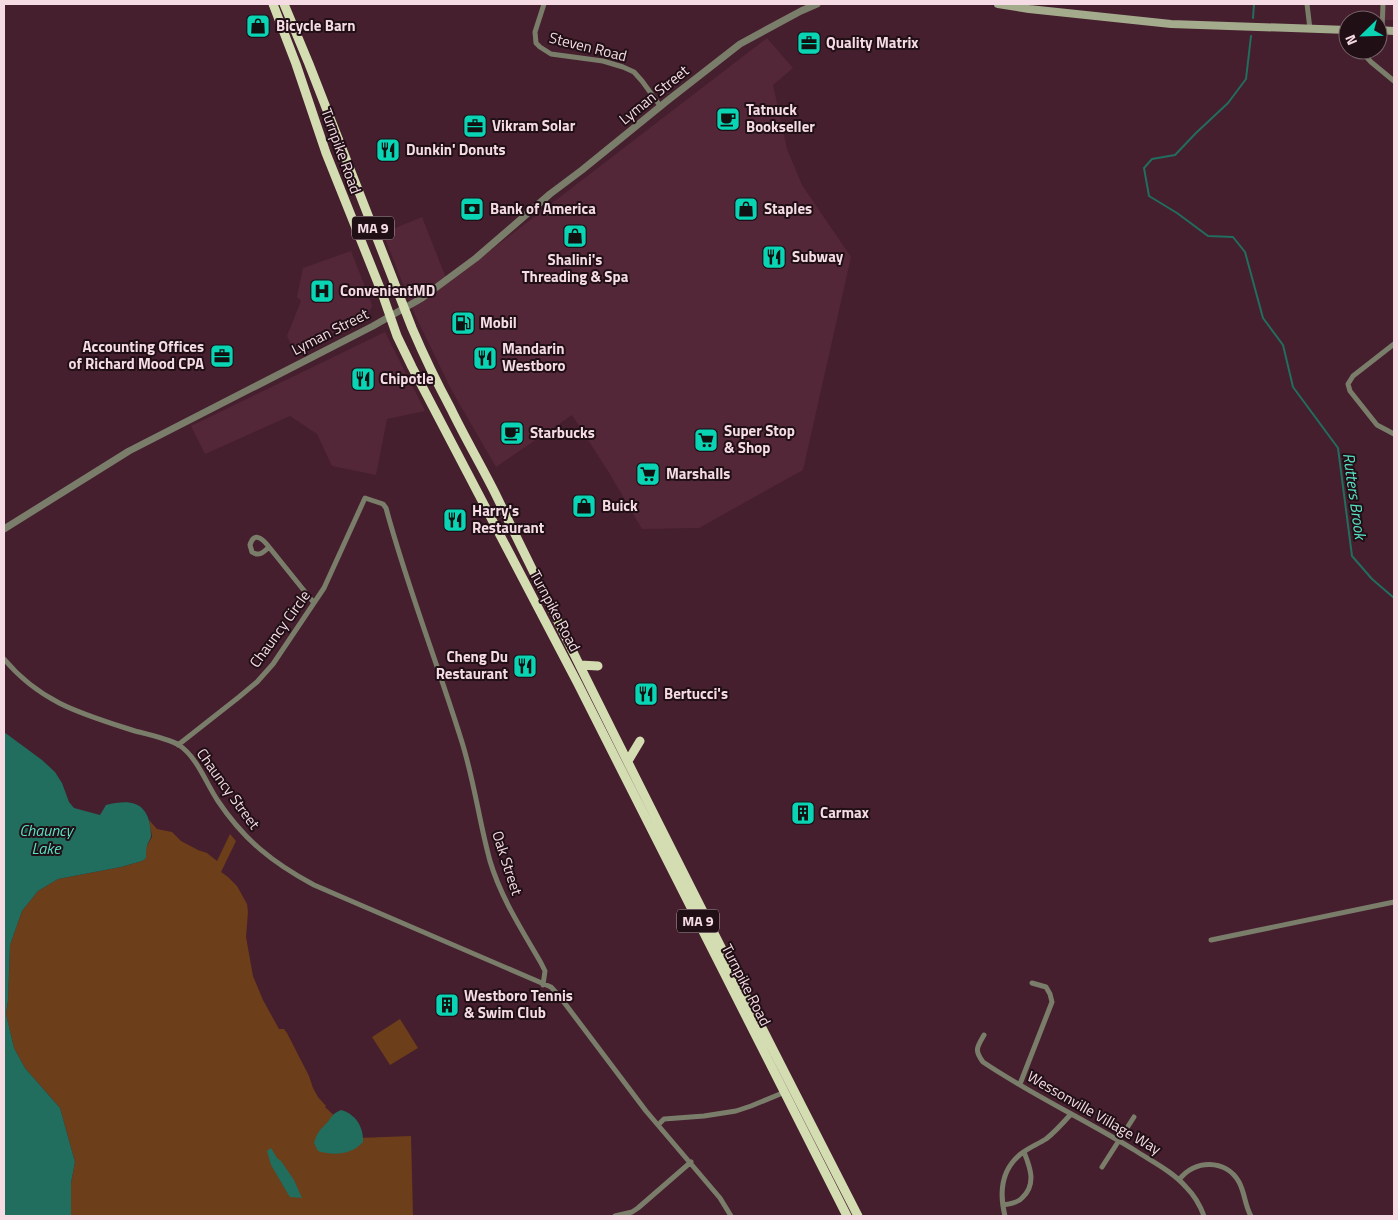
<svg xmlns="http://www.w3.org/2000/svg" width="1398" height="1220" font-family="'Titillium Web',sans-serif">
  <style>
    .built { fill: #542738 }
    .green { fill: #6c3e19 }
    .water { fill: #216d5e }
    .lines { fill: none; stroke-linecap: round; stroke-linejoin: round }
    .stream { stroke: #216d5e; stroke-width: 2 }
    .minor { stroke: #797d6a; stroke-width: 5 }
    .tertiary { stroke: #797d6a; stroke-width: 7 }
    .secondary { stroke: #a4aa8c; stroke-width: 8 }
    .trunk { stroke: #d4ddb2; stroke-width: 9 }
    .labels { text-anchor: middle; stroke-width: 4; stroke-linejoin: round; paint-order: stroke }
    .shield { fill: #210f16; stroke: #b59ea6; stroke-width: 1 }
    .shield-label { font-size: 14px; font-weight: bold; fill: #f5dbe3 }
    .poi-label { font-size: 15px; font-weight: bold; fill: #f5dbe3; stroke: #210f16; text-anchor: start }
    .street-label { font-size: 15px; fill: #f5dbe3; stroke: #210f16 }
    .water-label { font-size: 16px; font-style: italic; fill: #59e3c7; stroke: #210f16 }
  </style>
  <rect width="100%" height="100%" fill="#451f2e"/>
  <path class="built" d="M1385,4H1394V20H1385Z
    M767,38L793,68L773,85L787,149L802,185L851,257L803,470L699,528L642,529L608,471L572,415L496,467L452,391L415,315L383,233L422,217L448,283Z
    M351,251L371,302L372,306L369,312L314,344L295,352L287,336L301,301L297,297L303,268Z
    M385,332L425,411L387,419L376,475L332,466L317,434L290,416L205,454L191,426Z"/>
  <path class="green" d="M149,820L157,829L172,832L181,841L198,850L207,853L217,861L230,834L236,841L221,872L228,877L237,886L247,904L248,912L246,937L253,976L263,1000L279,1029H284L287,1033L309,1076L313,1088L318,1097L326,1106L325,1107L358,1138L411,1136L413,1216H71V1183L75,1162L60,1108L25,1068L14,1048L6,1014L8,1001L10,945L22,911L38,891L58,879L121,867L142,861L146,857V847L152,837Z
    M400,1019L418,1048L390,1065L372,1037Z"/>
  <path class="water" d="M4,732L42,760L55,772L62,783L69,802L74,808L100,815L106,805C133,798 150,803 151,835C151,840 148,841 147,846C146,849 146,854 146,858L142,861L121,867L58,879L38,891L22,911L10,945L8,1001L6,1014L14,1048L25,1068L60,1108L75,1162L71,1183V1216H4Z
    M341,1110C356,1114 364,1128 363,1142C351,1155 334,1156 318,1151L314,1143C317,1133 318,1132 325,1125C333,1117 330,1115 341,1110Z
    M271,1148L277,1158L281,1161L294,1180L302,1198L290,1197L288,1194L271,1165L267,1151Z"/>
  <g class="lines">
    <path class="stream" d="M1253,18L1254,4
      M1251,36L1246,79L1228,103L1196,133L1175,155L1152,159L1144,168L1149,196L1177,213L1208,236L1233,237L1245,252L1263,318L1283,345L1293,387L1338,448L1352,556L1372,579L1394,598"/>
    <path class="minor" d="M544,4L535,32L536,43L540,47L551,54L603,61L623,67L634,72L642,81L661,107
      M1307,4L1310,29
      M1382,30L1383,4
      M1360,50L1371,62L1394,81
      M1394,344L1353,376L1348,384L1350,391L1377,425L1394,434
      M269,547C264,552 259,557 252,552L250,545C254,531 263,539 269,547L314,603
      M4,659C41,703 82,714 135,731C147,734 169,739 179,745C197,757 206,783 218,801C244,840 273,863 314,885L551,987L560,997L646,1111L720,1198L731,1216
      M178,745L239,697L257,682L273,664L324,588L365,498L383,504L386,508C407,586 437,662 461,739C474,779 479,821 490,861C501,898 522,930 541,963L545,971L543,985
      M1211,940L1394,902
      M984,1035C977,1047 974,1050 983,1062C1032,1095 1086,1120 1136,1151C1153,1162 1173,1172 1186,1187C1194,1195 1200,1205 1204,1216
      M1020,1084L1052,1002L1050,994L1046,987L1032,983
      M658,1125L664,1119L704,1116L736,1111L751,1106L785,1092
      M1102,1167L1134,1117
      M1179,1180C1194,1159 1226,1159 1239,1182C1245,1193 1245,1206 1251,1216
      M1003,1205C1009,1204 1018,1203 1022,1198C1037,1184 1030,1167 1024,1152
      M615,1216L632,1212L638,1208L691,1162
      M1005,1216C999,1192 1001,1169 1022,1153C1030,1147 1038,1144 1046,1139C1055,1132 1063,1123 1071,1114"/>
    <path class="tertiary" d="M4,529L129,451L373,326L422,298L476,258L550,194L582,170L667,101L740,44L801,11L817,4"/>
    <path class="secondary" d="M998,4L1029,9L1171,24L1348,30
      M1378,30L1394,31"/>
    <path class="trunk" d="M273,4L296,64L326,153L382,293L397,336L412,367L577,682L847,1216
      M284,4L309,64L412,328C424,356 437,383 451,409C465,438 481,465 495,493C613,736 735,976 858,1216
      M580,665L598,666
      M628,761L640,741"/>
  </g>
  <defs>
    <g id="shop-square" transform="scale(1.25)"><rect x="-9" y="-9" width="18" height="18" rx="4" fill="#09d5b5" stroke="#210f16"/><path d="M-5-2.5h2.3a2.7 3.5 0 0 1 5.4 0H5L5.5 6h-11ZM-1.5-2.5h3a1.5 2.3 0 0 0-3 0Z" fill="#111"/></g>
    <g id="office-square" transform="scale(1.25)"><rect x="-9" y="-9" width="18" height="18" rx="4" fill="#09d5b5" stroke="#210f16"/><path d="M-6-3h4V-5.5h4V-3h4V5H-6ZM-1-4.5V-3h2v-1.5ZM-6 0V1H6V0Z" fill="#111"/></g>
    <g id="cafe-square" transform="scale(1.25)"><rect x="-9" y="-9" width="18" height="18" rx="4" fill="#09d5b5" stroke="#210f16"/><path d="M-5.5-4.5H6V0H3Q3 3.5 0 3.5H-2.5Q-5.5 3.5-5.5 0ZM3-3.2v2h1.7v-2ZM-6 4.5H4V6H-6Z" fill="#111"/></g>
    <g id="restaurant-square" transform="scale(1.25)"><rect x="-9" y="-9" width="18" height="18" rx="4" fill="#09d5b5" stroke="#210f16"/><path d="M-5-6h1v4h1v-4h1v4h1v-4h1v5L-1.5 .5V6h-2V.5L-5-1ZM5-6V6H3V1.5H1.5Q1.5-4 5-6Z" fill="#111"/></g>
    <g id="bank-square" transform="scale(1.25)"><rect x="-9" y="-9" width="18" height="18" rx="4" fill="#09d5b5" stroke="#210f16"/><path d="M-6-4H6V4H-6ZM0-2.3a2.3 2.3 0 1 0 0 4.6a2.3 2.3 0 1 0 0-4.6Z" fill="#111"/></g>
    <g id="hospital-square" transform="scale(1.25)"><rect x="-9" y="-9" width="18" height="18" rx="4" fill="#09d5b5" stroke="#210f16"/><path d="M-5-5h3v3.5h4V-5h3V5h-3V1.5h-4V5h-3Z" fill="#111"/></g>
    <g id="fuel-square" transform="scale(1.25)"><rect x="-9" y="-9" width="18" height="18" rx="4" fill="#09d5b5" stroke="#210f16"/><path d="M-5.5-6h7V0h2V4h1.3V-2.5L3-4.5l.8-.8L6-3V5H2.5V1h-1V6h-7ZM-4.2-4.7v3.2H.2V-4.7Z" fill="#111"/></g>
    <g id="supermarket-square" transform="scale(1.25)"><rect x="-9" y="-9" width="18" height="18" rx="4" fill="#09d5b5" stroke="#210f16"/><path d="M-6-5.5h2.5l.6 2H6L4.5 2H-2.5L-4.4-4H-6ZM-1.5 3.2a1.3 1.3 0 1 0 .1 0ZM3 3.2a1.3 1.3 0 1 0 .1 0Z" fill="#111"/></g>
    <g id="building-square" transform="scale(1.25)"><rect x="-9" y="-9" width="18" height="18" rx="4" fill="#09d5b5" stroke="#210f16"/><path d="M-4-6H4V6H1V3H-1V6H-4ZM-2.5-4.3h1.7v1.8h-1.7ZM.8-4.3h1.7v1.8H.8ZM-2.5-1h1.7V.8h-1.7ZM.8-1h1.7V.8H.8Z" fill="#111"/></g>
  </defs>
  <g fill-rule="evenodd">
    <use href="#shop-square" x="258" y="26"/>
    <use href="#office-square" x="809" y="43"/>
    <use href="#cafe-square" x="728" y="119"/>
    <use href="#office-square" x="475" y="126"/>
    <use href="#restaurant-square" x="388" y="150"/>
    <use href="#bank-square" x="472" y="209"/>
    <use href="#shop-square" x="746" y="209"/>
    <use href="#shop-square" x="575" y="236"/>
    <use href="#restaurant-square" x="774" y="257"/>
    <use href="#hospital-square" x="322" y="291"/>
    <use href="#fuel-square" x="463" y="323"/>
    <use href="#office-square" x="222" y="356"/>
    <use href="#restaurant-square" x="485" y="358"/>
    <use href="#restaurant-square" x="363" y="379"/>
    <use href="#cafe-square" x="512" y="433"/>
    <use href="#supermarket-square" x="706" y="440"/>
    <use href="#supermarket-square" x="648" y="474"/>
    <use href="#shop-square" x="584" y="506"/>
    <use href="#restaurant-square" x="455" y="520"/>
    <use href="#restaurant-square" x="525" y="666"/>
    <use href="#restaurant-square" x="646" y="694"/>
    <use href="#building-square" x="803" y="813"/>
    <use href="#building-square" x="447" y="1005"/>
  </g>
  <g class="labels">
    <g class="shield">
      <rect x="352" y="216.5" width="42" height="23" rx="4"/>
      <rect x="677" y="909.5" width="42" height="23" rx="4"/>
    </g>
    <g class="shield-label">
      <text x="373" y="233">MA 9</text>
      <text x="698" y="926">MA 9</text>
    </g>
    <g class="poi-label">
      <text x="276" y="31">Bicycle Barn</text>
      <text x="826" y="48">Quality Matrix</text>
      <text x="746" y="115">Tatnuck<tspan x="746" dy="17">Bookseller</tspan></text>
      <text x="492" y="131">Vikram Solar</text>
      <text x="406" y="155">Dunkin' Donuts</text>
      <text x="490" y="214">Bank of America</text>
      <text x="764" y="214">Staples</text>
      <text x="792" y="262">Subway</text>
      <text x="575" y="265" text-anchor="middle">Shalini's<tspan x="575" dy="17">Threading &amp; Spa</tspan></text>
      <text x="340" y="296">ConvenientMD</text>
      <text x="480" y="328">Mobil</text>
      <text x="204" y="352" text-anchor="end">Accounting Offices<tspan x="204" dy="17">of Richard Mood CPA</tspan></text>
      <text x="502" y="354">Mandarin<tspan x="502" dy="17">Westboro</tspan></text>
      <text x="380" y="384">Chipotle</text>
      <text x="724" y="436">Super Stop<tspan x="724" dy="17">&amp; Shop</tspan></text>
      <text x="530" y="438">Starbucks</text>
      <text x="666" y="479">Marshalls</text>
      <text x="602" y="511">Buick</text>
      <text x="472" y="516">Harry's<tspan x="472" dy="17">Restaurant</tspan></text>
      <text x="508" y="662" text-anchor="end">Cheng Du<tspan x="508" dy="17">Restaurant</tspan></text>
      <text x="664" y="699">Bertucci's</text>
      <text x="820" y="818">Carmax</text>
      <text x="464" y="1001">Westboro Tennis<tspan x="464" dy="17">&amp; Swim Club</tspan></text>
    </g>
    <g class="street-label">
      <text transform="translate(588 47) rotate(14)" y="5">Steven Road</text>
      <text transform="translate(654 95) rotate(-39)" y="5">Lyman Street</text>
      <text transform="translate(341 151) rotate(70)" y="5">Turnpike Road</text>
      <text transform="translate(330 332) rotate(-27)" y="5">Lyman Street</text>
      <text transform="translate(555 611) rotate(62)" y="5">Turnpike Road</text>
      <text transform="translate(280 629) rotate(-54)" y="5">Chauncy Circle</text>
      <text transform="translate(228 789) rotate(54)" y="5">Chauncy Street</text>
      <text transform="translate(507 863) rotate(72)" y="5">Oak Street</text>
      <text transform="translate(746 985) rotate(63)" y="5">Turnpike Road</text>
      <text transform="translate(1094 1113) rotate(30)" y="5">Wessonville Village Way</text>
    </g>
    <g class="water-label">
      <text transform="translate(1355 496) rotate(82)" y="6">Rutters Brook</text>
      <text x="46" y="836">Chauncy<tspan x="46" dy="18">Lake</tspan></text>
    </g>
  </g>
  <rect width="1398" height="1220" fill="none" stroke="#f5dbe3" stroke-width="10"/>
  <g transform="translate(1363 35) rotate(247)"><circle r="24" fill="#210f16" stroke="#766168"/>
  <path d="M0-4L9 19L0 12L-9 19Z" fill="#09d5b5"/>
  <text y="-8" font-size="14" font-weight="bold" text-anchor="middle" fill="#f5dbe3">N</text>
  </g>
</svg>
